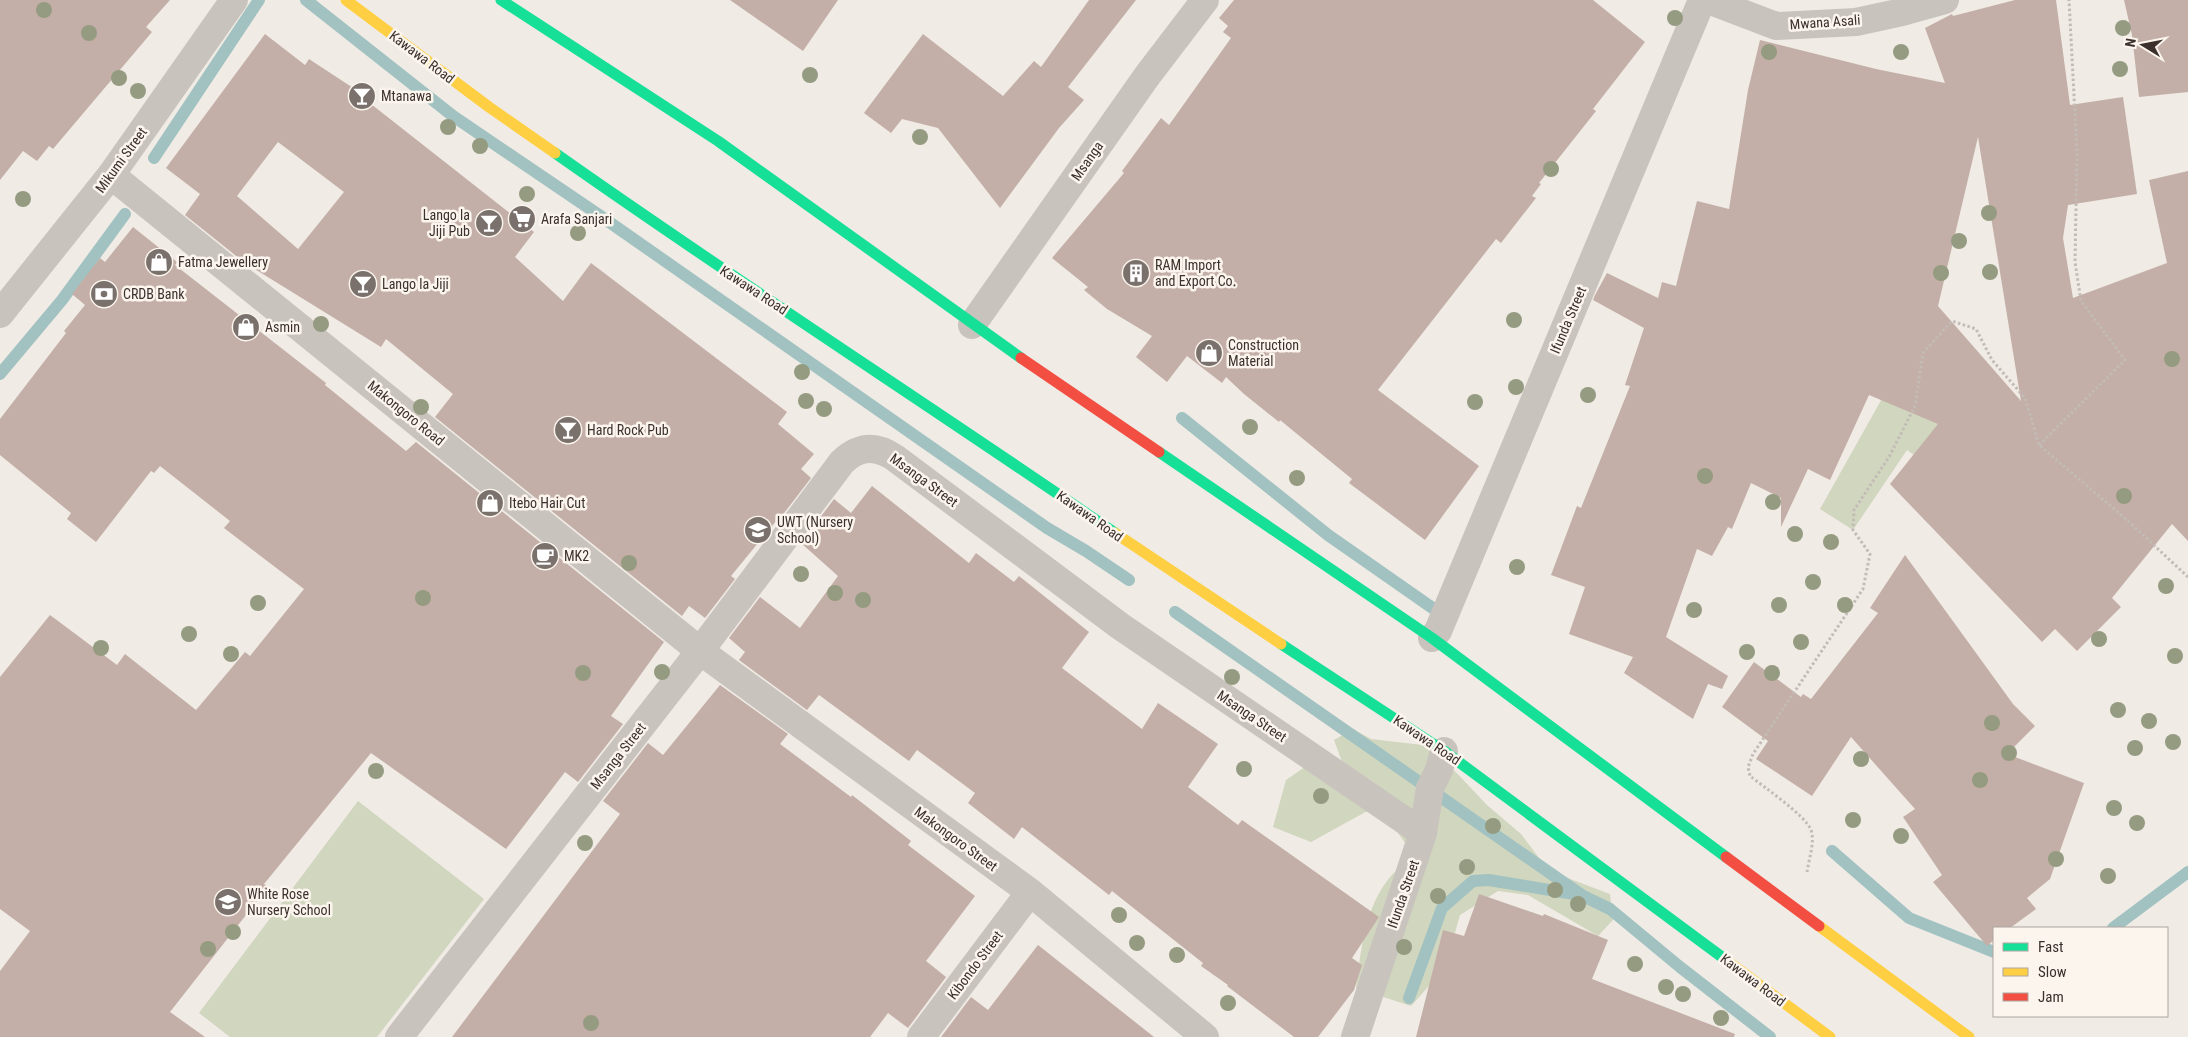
<svg xmlns="http://www.w3.org/2000/svg" width="2188" height="1037" font-family="'Roboto Condensed',sans-serif">
  <style>
    .green { fill: #d1d6bf }
    .lines { fill: none; stroke-linecap: round; stroke-linejoin: round }
    .stream { stroke: #a1c2c1; stroke-width: 12 }
    .building { fill: #c3afa7; fill-rule: evenodd }
    .path { stroke: #c2bbb6; stroke-width: 3; stroke-dasharray: 2.5 2.5; stroke-linecap: butt }
    .street { stroke: #c9c3be; stroke-width: 28 }
    .fast { stroke: #16e098; stroke-width: 11 }
    .slow { stroke: #ffcf43; stroke-width: 11 }
    .jam { stroke: #f24e42; stroke-width: 11 }
    .tree { fill: #959b80 }
    .labels { text-anchor: middle; stroke-width: 5; stroke-linejoin: round; paint-order: stroke }
    .street-label { font-size: 14px; fill: #3b302b; stroke: #fbf5ee }
    .poi-label { font-size: 14px; fill: #3b302b; stroke: #fbf5ee; text-anchor: start }
  </style>
  <rect width="100%" height="100%" fill="#f0ebe5"/>
  <path class="green" d="M1942,323L1959,487L1907,450L1853,530L1820,509L1884,395Z
    M1353,729L1371,739L1431,746L1487,805L1521,834L1549,871L1610,894L1613,920L1598,936L1528,895L1498,891L1460,915L1445,968L1411,1006L1356,988C1361,950 1365,906 1391,876C1397,869 1407,863 1415,857L1386,816L1371,809L1311,842L1273,827L1286,780L1325,753L1345,770L1334,740Z
    M358,801L484,899L377,1037H230L199,1013Z"/>
  <g class="lines">
    <path class="stream" d="M306,0L453,116L602,217L1047,528L1086,551L1129,580
      M154,158L259,0
      M0,374L62,300L125,214
      M1182,418L1328,535L1444,616
      M1175,612L1583,896L1610,909L1680,967L1770,1037
      M1832,851L1909,918L1994,952
      M2113,928L2188,872
      M1409,998L1442,908L1473,881L1489,880L1580,895"/>
  </g>
  <path class="building" d="M0,0H170L146,27L152,32L53,149L49,146L37,161L23,151L0,180Z
    M730,0H838L803,51Z
    M1089,0H1136L1068,87L1084,100L1059,128L1000,208L938,128L902,119L891,133L864,113L923,34L1003,96L1034,61L1041,67Z
    M1234,0H1593L1645,42L1593,109L1596,111L1539,183L1541,184L1532,196L1536,198L1501,243L1496,239L1378,390L1479,466L1425,540L1349,483L1352,479L1280,420L1279,422L1244,394L1226,377L1222,383L1187,356L1167,382L1136,357L1152,336L1107,309L1084,290L1088,287L1052,258L1124,173L1122,171L1161,118L1169,125L1231,38L1223,32L1228,26L1219,18Z
    M2015,0H2056L2070,105L2123,97L2137,194L2068,205L2063,238L2073,298L2167,263L2149,180L2188,171V541L2172,524L2112,598L2121,607L2077,651L2055,629L2042,642L1890,484L1938,424L1869,395L1830,480L1808,469L1781,527V498L1751,483L1732,529L1728,527L1712,556L1697,549L1666,637L1728,676L1722,689L1708,684L1693,719L1624,673L1633,657L1569,634L1585,587L1551,575L1577,506L1581,508L1630,386L1625,385L1644,328L1593,300L1595,295L1607,273L1658,298L1662,282L1676,286L1697,201L1729,209L1748,90L1760,40L1876,69L1945,83L1925,28L1952,14L1953,16ZM1978,137L2021,401L1938,306Z
    M2124,0H2188V92L2139,97L2132,35Z
    M265,34L305,65L309,59L373,101L371,104L534,232L515,257L563,301L591,263L787,412L778,424L814,454L801,469L811,478L778,521L777,520L731,576L735,579L705,618L689,606L682,616L435,417L453,394L386,339L381,347L245,263L185,215L200,194L166,168ZM278,142L344,192L298,249L237,196Z
    M133,227L177,262L175,265L326,383L325,385L406,451L416,442L664,642L611,716L623,724L578,782L565,772L506,849L371,753L264,884L268,887L170,1012L205,1037H0V971L30,931L0,909V677L50,615L117,665L125,654L196,710L245,652L250,656L304,589L224,528L230,521L160,466L154,473L151,471L96,542L67,519L71,513L0,455V419L66,333L64,331L85,305L72,294L100,258L105,262Z
    M872,486L969,563L976,553L1014,582L1019,576L1089,632L1062,668L1142,729L1158,703L1218,744L1188,787L1238,825L1242,820L1379,917L1352,958L1362,965L1354,990L1318,1037H1294L1227,986L1228,985L1201,966L1203,963L1112,891L1109,895L1022,827L1014,839L968,803L975,793L917,750L909,761L819,695L807,710L739,660L745,652L729,638L760,597L800,628L838,576L801,543L834,499L851,513Z
    M1905,555L2013,704L2035,726L2007,754L2084,783L2050,879L2027,898L2036,909L2010,928H1994V940L1987,946L1933,882L1942,875L1903,817L1915,809L1851,737L1812,796L1756,759L1768,741L1722,707L1754,662L1801,697L1803,694L1811,699L1878,613L1870,608Z
    M720,685L788,734L780,744L851,797L852,795L911,841L908,845L975,896L926,961L946,977L908,1028L888,1013L870,1037H452L620,814L603,801L648,743L663,755Z
    M1479,894L1543,916L1544,914L1608,940L1592,979L1735,1034L1734,1037H1416L1443,930L1464,936Z
    M1038,945L1154,1037H941L971,997L988,1010Z"/>
  <g class="lines">
    <path class="path" d="M2039,445L2125,360L2081,301L2075,262L2077,153L2069,0
      M1807,872C1809,859 1815,842 1811,830C1806,816 1764,787 1750,776L1748,767L1753,754L1863,589L1870,554L1853,530L1854,510L1889,457L1915,406L1923,353L1952,321L1976,329L1992,360L2025,398L2039,445L2127,520L2188,577"/>
    <path class="street" d="M1708,0L1776,26L1856,22L1902,12L1945,0
      M111,175L700,651L1030,892L1205,1037
      M0,314L111,175L234,0
      M972,325L1147,76L1205,0
      M1432,638L1438,631L1702,0
      M399,1037L700,651L842,462C859,446 876,445 895,458L1120,626L1423,833
      M921,1037L1030,892
      M1355,1037L1423,833L1430,788L1439,770L1444,751"/>
    <path class="fast" d="M501,0L718,141L1021,358
      M555,153C739,283 929,405 1115,533
      M1159,452L1432,638L1726,857
      M1281,644L1444,751L1726,960"/>
    <path class="slow" d="M346,0L489,107L555,153
      M1115,533L1281,644
      M1819,926L1969,1037
      M1726,960L1830,1037"/>
    <path class="jam" d="M1021,358L1159,452
      M1726,857L1819,926"/>
  </g>
  <g class="tree">
    <circle cx="44" cy="10" r="8"/>
    <circle cx="1675" cy="18" r="8"/>
    <circle cx="2123" cy="28" r="8"/>
    <circle cx="89" cy="33" r="8"/>
    <circle cx="1769" cy="52" r="8"/>
    <circle cx="1901" cy="52" r="8"/>
    <circle cx="2120" cy="69" r="8"/>
    <circle cx="810" cy="75" r="8"/>
    <circle cx="119" cy="78" r="8"/>
    <circle cx="138" cy="91" r="8"/>
    <circle cx="448" cy="127" r="8"/>
    <circle cx="920" cy="137" r="8"/>
    <circle cx="480" cy="146" r="8"/>
    <circle cx="1551" cy="169" r="8"/>
    <circle cx="527" cy="194" r="8"/>
    <circle cx="23" cy="199" r="8"/>
    <circle cx="1989" cy="213" r="8"/>
    <circle cx="578" cy="233" r="8"/>
    <circle cx="1959" cy="241" r="8"/>
    <circle cx="1990" cy="272" r="8"/>
    <circle cx="1941" cy="273" r="8"/>
    <circle cx="1514" cy="320" r="8"/>
    <circle cx="321" cy="324" r="8"/>
    <circle cx="2172" cy="359" r="8"/>
    <circle cx="802" cy="372" r="8"/>
    <circle cx="1516" cy="387" r="8"/>
    <circle cx="1588" cy="395" r="8"/>
    <circle cx="806" cy="401" r="8"/>
    <circle cx="1475" cy="402" r="8"/>
    <circle cx="421" cy="407" r="8"/>
    <circle cx="824" cy="409" r="8"/>
    <circle cx="1250" cy="427" r="8"/>
    <circle cx="1705" cy="476" r="8"/>
    <circle cx="1297" cy="478" r="8"/>
    <circle cx="2124" cy="496" r="8"/>
    <circle cx="1773" cy="502" r="8"/>
    <circle cx="1795" cy="534" r="8"/>
    <circle cx="1831" cy="542" r="8"/>
    <circle cx="629" cy="563" r="8"/>
    <circle cx="1517" cy="567" r="8"/>
    <circle cx="801" cy="574" r="8"/>
    <circle cx="1813" cy="582" r="8"/>
    <circle cx="2166" cy="586" r="8"/>
    <circle cx="835" cy="593" r="8"/>
    <circle cx="423" cy="598" r="8"/>
    <circle cx="863" cy="600" r="8"/>
    <circle cx="258" cy="603" r="8"/>
    <circle cx="1779" cy="605" r="8"/>
    <circle cx="1845" cy="605" r="8"/>
    <circle cx="1694" cy="610" r="8"/>
    <circle cx="189" cy="634" r="8"/>
    <circle cx="2099" cy="639" r="8"/>
    <circle cx="1801" cy="642" r="8"/>
    <circle cx="101" cy="648" r="8"/>
    <circle cx="1747" cy="652" r="8"/>
    <circle cx="231" cy="654" r="8"/>
    <circle cx="2175" cy="656" r="8"/>
    <circle cx="662" cy="672" r="8"/>
    <circle cx="583" cy="673" r="8"/>
    <circle cx="1772" cy="673" r="8"/>
    <circle cx="1232" cy="677" r="8"/>
    <circle cx="2118" cy="710" r="8"/>
    <circle cx="2149" cy="721" r="8"/>
    <circle cx="1992" cy="723" r="8"/>
    <circle cx="2173" cy="742" r="8"/>
    <circle cx="2135" cy="748" r="8"/>
    <circle cx="2009" cy="753" r="8"/>
    <circle cx="1861" cy="759" r="8"/>
    <circle cx="1244" cy="769" r="8"/>
    <circle cx="376" cy="771" r="8"/>
    <circle cx="1980" cy="780" r="8"/>
    <circle cx="1321" cy="796" r="8"/>
    <circle cx="2114" cy="808" r="8"/>
    <circle cx="1853" cy="820" r="8"/>
    <circle cx="2137" cy="823" r="8"/>
    <circle cx="1493" cy="826" r="8"/>
    <circle cx="1901" cy="836" r="8"/>
    <circle cx="585" cy="843" r="8"/>
    <circle cx="2056" cy="859" r="8"/>
    <circle cx="1467" cy="867" r="8"/>
    <circle cx="2108" cy="876" r="8"/>
    <circle cx="1555" cy="890" r="8"/>
    <circle cx="1438" cy="896" r="8"/>
    <circle cx="1578" cy="904" r="8"/>
    <circle cx="1119" cy="915" r="8"/>
    <circle cx="233" cy="932" r="8"/>
    <circle cx="1137" cy="943" r="8"/>
    <circle cx="1404" cy="947" r="8"/>
    <circle cx="208" cy="949" r="8"/>
    <circle cx="1177" cy="955" r="8"/>
    <circle cx="1635" cy="964" r="8"/>
    <circle cx="1666" cy="987" r="8"/>
    <circle cx="1683" cy="994" r="8"/>
    <circle cx="1228" cy="1003" r="8"/>
    <circle cx="1721" cy="1018" r="8"/>
    <circle cx="591" cy="1023" r="8"/>
  </g>
  <defs>
    <g id="bar-disc" transform="scale(1.4375)"><circle r="9.5" fill="#7a716c" stroke="#fbf5ee"/><path d="M-6-5H6L.8 .8V4.5H3.5V6h-7V4.5H-.8V.8Z" fill="#fff"/></g>
    <g id="supermarket-disc" transform="scale(1.4375)"><circle r="9.5" fill="#7a716c" stroke="#fbf5ee"/><path d="M-6-5.5h2.5l.6 2H6L4.5 2H-2.5L-4.4-4H-6ZM-1.5 3.2a1.3 1.3 0 1 0 .1 0ZM3 3.2a1.3 1.3 0 1 0 .1 0Z" fill="#fff"/></g>
    <g id="shop-disc" transform="scale(1.4375)"><circle r="9.5" fill="#7a716c" stroke="#fbf5ee"/><path d="M-5-2.5h2.3a2.7 3.5 0 0 1 5.4 0H5L5.5 6h-11ZM-1.5-2.5h3a1.5 2.3 0 0 0-3 0Z" fill="#fff"/></g>
    <g id="building-disc" transform="scale(1.4375)"><circle r="9.5" fill="#7a716c" stroke="#fbf5ee"/><path d="M-4-6H4V6H1V3H-1V6H-4ZM-2.5-4.3h1.7v1.8h-1.7ZM.8-4.3h1.7v1.8H.8ZM-2.5-1h1.7V.8h-1.7ZM.8-1h1.7V.8H.8Z" fill="#fff"/></g>
    <g id="bank-disc" transform="scale(1.4375)"><circle r="9.5" fill="#7a716c" stroke="#fbf5ee"/><path d="M-6-4H6V4H-6ZM0-2.3a2.3 2.3 0 1 0 0 4.6a2.3 2.3 0 1 0 0-4.6Z" fill="#fff"/></g>
    <g id="school-disc" transform="scale(1.4375)"><circle r="9.5" fill="#7a716c" stroke="#fbf5ee"/><path d="M0-5L7-2L0 1L-7-2ZM-4 1L0 2.5L4 1V4Q0 6-4 4Z" fill="#fff"/></g>
    <g id="cafe-disc" transform="scale(1.4375)"><circle r="9.5" fill="#7a716c" stroke="#fbf5ee"/><path d="M-5.5-4.5H6V0H3Q3 3.5 0 3.5H-2.5Q-5.5 3.5-5.5 0ZM3-3.2v2h1.7v-2ZM-6 4.5H4V6H-6Z" fill="#fff"/></g>
  </defs>
  <g fill-rule="evenodd">
    <use href="#bar-disc" x="362" y="96"/>
    <use href="#supermarket-disc" x="522" y="219"/>
    <use href="#bar-disc" x="489" y="223"/>
    <use href="#shop-disc" x="159" y="262"/>
    <use href="#building-disc" x="1136" y="273"/>
    <use href="#bar-disc" x="363" y="284"/>
    <use href="#bank-disc" x="104" y="294"/>
    <use href="#shop-disc" x="246" y="327"/>
    <use href="#shop-disc" x="1209" y="353"/>
    <use href="#bar-disc" x="568" y="430"/>
    <use href="#shop-disc" x="490" y="503"/>
    <use href="#school-disc" x="758" y="530"/>
    <use href="#cafe-disc" x="545" y="556"/>
    <use href="#school-disc" x="228" y="902"/>
  </g>
  <g class="labels">
    <g class="street-label">
      <text transform="translate(1825 22) rotate(-4)" y="5">Mwana Asali</text>
      <text transform="translate(422 57) rotate(37)" y="5">Kawawa Road</text>
      <text transform="translate(121 160) rotate(-54)" y="5">Mikumi Street</text>
      <text transform="translate(1087 161) rotate(-55)" y="5">Msanga</text>
      <text transform="translate(754 290) rotate(33)" y="5">Kawawa Road</text>
      <text transform="translate(1568 320) rotate(-67)" y="5">Ifunda Street</text>
      <text transform="translate(406 413) rotate(39)" y="5">Makongoro Road</text>
      <text transform="translate(924 480) rotate(36)" y="5">Msanga Street</text>
      <text transform="translate(1090 516) rotate(35)" y="5">Kawawa Road</text>
      <text transform="translate(1252 716) rotate(34)" y="5">Msanga Street</text>
      <text transform="translate(1427 740) rotate(34)" y="5">Kawawa Road</text>
      <text transform="translate(618 756) rotate(-52)" y="5">Msanga Street</text>
      <text transform="translate(956 839) rotate(36)" y="5">Makongoro Street</text>
      <text transform="translate(1403 894) rotate(-71)" y="5">Ifunda Street</text>
      <text transform="translate(975 965) rotate(-53)" y="5">Kibondo Street</text>
      <text transform="translate(1753 980) rotate(37)" y="5">Kawawa Road</text>
    </g>
    <g class="poi-label">
      <text x="381" y="101">Mtanawa</text>
      <text x="470" y="220" text-anchor="end">Lango la<tspan x="470" dy="16">Jiji Pub</tspan></text>
      <text x="541" y="224">Arafa Sanjari</text>
      <text x="178" y="267">Fatma Jewellery</text>
      <text x="1155" y="270">RAM Import<tspan x="1155" dy="16">and Export Co.</tspan></text>
      <text x="382" y="289">Lango la Jiji</text>
      <text x="123" y="299">CRDB Bank</text>
      <text x="265" y="332">Asmin</text>
      <text x="1228" y="350">Construction<tspan x="1228" dy="16">Material</tspan></text>
      <text x="587" y="435">Hard Rock Pub</text>
      <text x="509" y="508">Itebo Hair Cut</text>
      <text x="777" y="527">UWT (Nursery<tspan x="777" dy="16">School)</tspan></text>
      <text x="564" y="561">MK2</text>
      <text x="247" y="899">White Rose<tspan x="247" dy="16">Nursery School</tspan></text>
    </g>
  </g>
  <rect x="1993" y="927" width="175" height="90" fill="#fbf5ee" stroke="#aea6a0"/>
  <rect x="2003" y="943" width="25" height="8" fill="#16e098" stroke="#aea6a0"/>
  <text x="2038" y="952" font-size="15" fill="#3b302b">Fast</text>
  <rect x="2003" y="968" width="25" height="8" fill="#ffcf43" stroke="#aea6a0"/>
  <text x="2038" y="977" font-size="15" fill="#3b302b">Slow</text>
  <rect x="2003" y="993" width="25" height="8" fill="#f24e42" stroke="#aea6a0"/>
  <text x="2038" y="1002" font-size="15" fill="#3b302b">Jam</text>
  <g transform="translate(2143 45) rotate(280)" stroke="#fbf5ee" stroke-width="4" paint-order="stroke">
  <path d="M0-4L9 19L0 12L-9 19Z" fill="#3b302b"/>
  <text y="-8" font-size="14" font-weight="bold" text-anchor="middle" fill="#3b302b">N</text>
  </g>
</svg>
